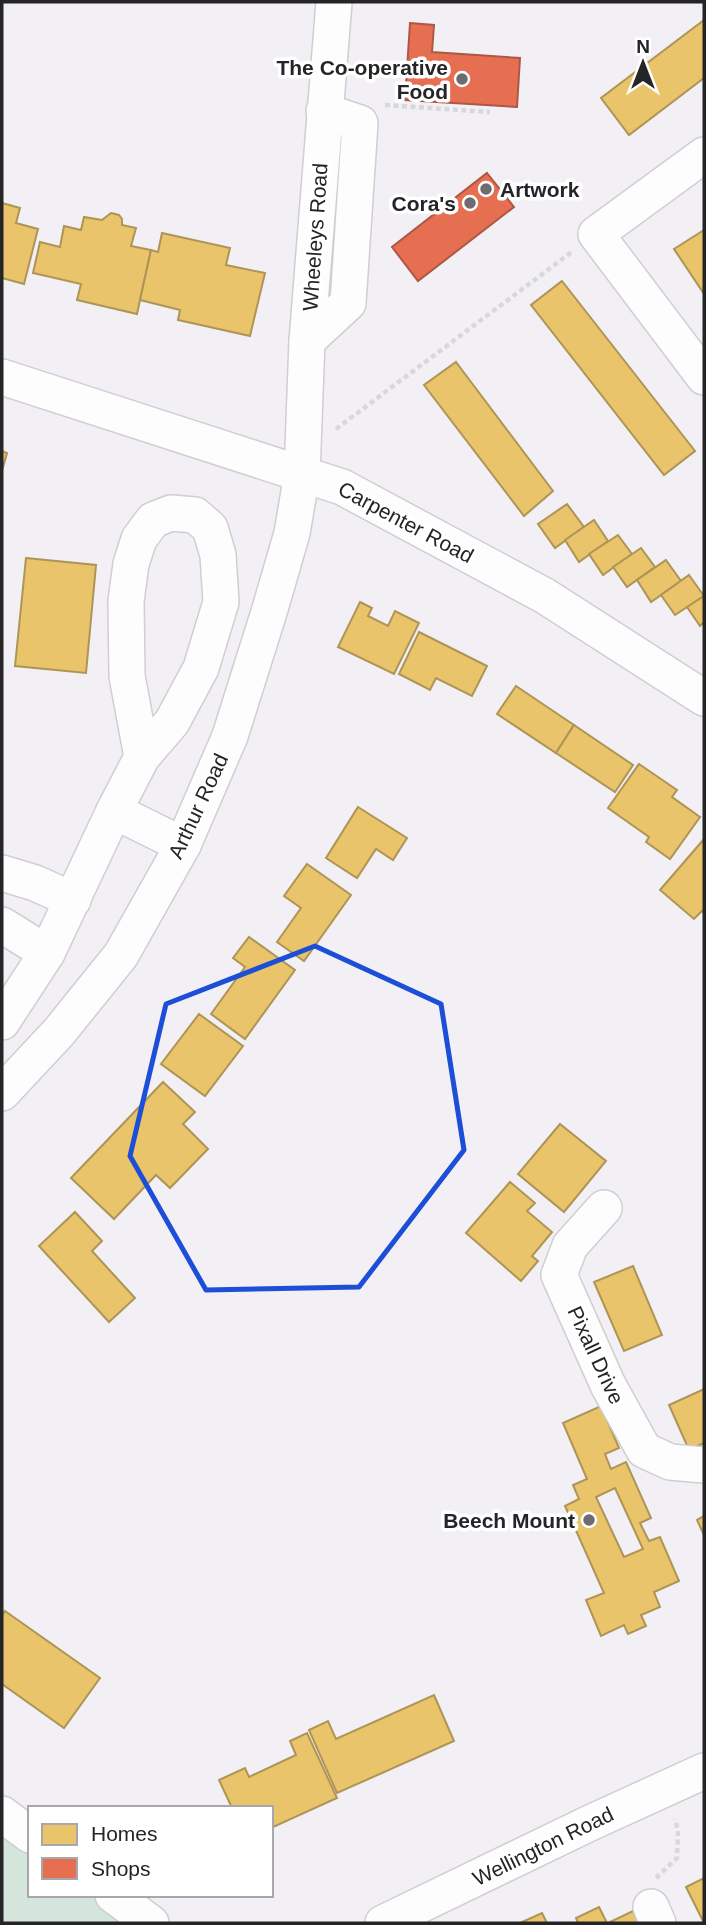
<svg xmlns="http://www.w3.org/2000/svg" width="706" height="1925" font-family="Helvetica,sans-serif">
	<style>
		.green { fill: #d4e6db }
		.homes { fill: #e9c46a; stroke: #ae9456; stroke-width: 2; fill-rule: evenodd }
		.shops { fill: #e76f51; stroke: #ad5844; stroke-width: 2 }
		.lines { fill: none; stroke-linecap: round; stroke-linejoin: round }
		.minor-casing { stroke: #d0ced1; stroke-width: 38 }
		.path { stroke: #d8d8da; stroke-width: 4.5; stroke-dasharray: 5 3.5; stroke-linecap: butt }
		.minor { stroke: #fdfdfd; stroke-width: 35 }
		.marked { fill: none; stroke: #1d4ed8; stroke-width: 5; stroke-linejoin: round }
		.poi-dot { fill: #6d6b6f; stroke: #fff; stroke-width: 2.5 }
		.labels { text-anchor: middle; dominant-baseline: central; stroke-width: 7; stroke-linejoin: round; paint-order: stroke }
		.poi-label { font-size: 21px; font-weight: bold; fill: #252427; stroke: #fff; text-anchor: end }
		.street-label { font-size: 21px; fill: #252427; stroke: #fff }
	</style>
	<rect width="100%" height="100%" fill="#f2f0f4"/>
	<!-- green -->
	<polygon class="green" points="2,1834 30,1854 30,1895 90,1895 130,1923 2,1923"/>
	<!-- homes -->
	<g class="homes">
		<polygon points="704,20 704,78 629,135 601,98"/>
		<polygon points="2,203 20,208 16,223 38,229 24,284 2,278"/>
		<polygon points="111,213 119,215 122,219 122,225 136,228 131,246 151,250 137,314 77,300 81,284 33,273 40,242 60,247 64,226 81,230 84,217 102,220"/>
		<polygon points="704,230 704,294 674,249"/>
		<polygon points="162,233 230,248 226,265 265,273 250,336 178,320 180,310 140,300 151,250 158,252"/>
		<polygon points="562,281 695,451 664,475 531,305"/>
		<polygon points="456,362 553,491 524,516 424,385"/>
		<polygon points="2,451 7,453 2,471"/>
		<polygon points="567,504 584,527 555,548 538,524"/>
		<polygon points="594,520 608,541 579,562 565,540"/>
		<polygon points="618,535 632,554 603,575 589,554"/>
		<polygon points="641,548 655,567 627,587 613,567"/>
		<polygon points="26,558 96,565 86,673 15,666"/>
		<polygon points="666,560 681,581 651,602 637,580"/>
		<polygon points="689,575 704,596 675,615 661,595"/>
		<polygon points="704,596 704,622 700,626 687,607"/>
		<polygon points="360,602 372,608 368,616 388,626 395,611 419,623 394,674 338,647"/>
		<polygon points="419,632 487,666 472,696 436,678 430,690 399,674"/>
		<polygon points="516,686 574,725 556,753 497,714"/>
		<polygon points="574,725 633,765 615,792 556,753"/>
		<polygon points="639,764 677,790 672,797 700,817 670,859 646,842 649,837 608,808"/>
		<polygon points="358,807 407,838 393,860 376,849 357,878 326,858"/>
		<polygon points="704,839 704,913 702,911 694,919 660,890"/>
		<polygon points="307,864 351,895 304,961 277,942 301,908 284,896"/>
		<polygon points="249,937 295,970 245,1039 211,1014 245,967 233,958"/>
		<polygon points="199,1014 243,1046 205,1096 161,1064"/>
		<polygon points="163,1082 195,1112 183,1124 208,1149 170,1188 156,1175 114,1219 71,1178"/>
		<polygon points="560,1124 606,1161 564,1212 518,1174"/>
		<polygon points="510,1182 535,1203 527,1211 552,1232 532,1256 538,1261 521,1281 466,1233"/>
		<polygon points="75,1212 102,1241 92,1251 135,1298 109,1322 39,1246"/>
		<polygon points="633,1266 662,1335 624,1351 594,1282"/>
		<polygon points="704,1389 704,1443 689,1450 669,1405"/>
		<path d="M601 1406 619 1448 605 1454 611 1469 626 1462 651 1518 640 1523 649 1541 660 1537 679 1581 654 1592 660 1607 641 1615 646 1626 628 1634 624 1625 601 1636 586 1600 604 1593 565 1506 579 1499 573 1485 587 1479 563 1423ZM615 1488 643 1549 624 1557 596 1497Z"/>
		<polygon points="704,1516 704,1535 697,1520"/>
		<polygon points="5,1611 100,1678 64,1728 2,1684 2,1615"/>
		<polygon points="434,1695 454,1741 337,1793 309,1730 328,1721 336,1739"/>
		<polygon points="307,1733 337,1798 271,1828 271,1808 232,1808 219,1780 245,1768 249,1777 296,1755 290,1741"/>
		<polygon points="704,1878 704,1923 686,1887"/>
		<polygon points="599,1907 607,1923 578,1923 576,1918"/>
		<polygon points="633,1911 639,1923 608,1923"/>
		<polygon points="542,1913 547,1923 520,1923"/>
	</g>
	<!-- shops -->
	<g class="shops">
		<polygon points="410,23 434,25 432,52 520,58 517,107 405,100"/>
		<polygon points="487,173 514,207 418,281 392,247"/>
	</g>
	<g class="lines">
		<defs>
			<g id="minor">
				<polyline points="704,155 596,234 704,377"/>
				<polyline points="307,341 348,303 360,123 324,111"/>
				<polyline points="2,377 342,487 545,596 704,698"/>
				<polyline points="114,811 183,845"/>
				<polyline points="2,873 35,883 73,900"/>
				<polyline points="2,925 47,953"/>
				<polyline points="2,1022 47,953 114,811 142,757 127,676 126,601 131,564 139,539 153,520 171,513 195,515 210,528 218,555 221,602 201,668 172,722 142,757"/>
				<polyline points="2,1093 59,1032 121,955 183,845 230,736 270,609 292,533 302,474 307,341 334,2"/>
				<polyline points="604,1208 570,1246 559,1275 608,1385 644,1450 670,1462 704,1465"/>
				<polyline points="2,1814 30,1835"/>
				<polyline points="113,1895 151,1923"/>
				<polyline points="651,1907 658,1923"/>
				<polyline points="383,1923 590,1823 704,1771"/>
			</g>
		</defs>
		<!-- minor casing -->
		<use href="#minor" class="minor-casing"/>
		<!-- path -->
		<g class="path">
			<polyline points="385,105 490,112"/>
			<polyline points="336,429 573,251"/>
			<polyline points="656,1878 677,1858 678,1831 675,1819"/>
		</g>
		<!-- minor -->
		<use href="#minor" class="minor"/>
	</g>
	<!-- marked area -->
	<path class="marked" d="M315 946 441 1004 464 1150 359 1287 206 1290 130 1156 166 1004Z"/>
	<!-- markers -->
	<g class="poi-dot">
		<circle cx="462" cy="79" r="7"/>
		<circle cx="486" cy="189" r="7"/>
		<circle cx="470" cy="203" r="7"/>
		<circle cx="589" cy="1520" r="7"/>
	</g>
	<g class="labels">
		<!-- poi labels -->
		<g class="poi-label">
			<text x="448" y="67">The Co-operative<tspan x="448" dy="24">Food</tspan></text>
			<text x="500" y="189" text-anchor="start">Artwork</text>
			<text x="456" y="203">Cora's</text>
			<text x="575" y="1520">Beech Mount</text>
		</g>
		<!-- street labels -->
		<g class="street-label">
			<text transform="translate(315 237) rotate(-86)">Wheeleys Road</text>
			<text transform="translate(406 522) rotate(28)">Carpenter Road</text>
			<text transform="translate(198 806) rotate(-65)">Arthur Road</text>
			<text transform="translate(596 1355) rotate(65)">Pixall Drive</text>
			<text transform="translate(543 1846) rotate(-26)">Wellington Road</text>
		</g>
	</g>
	<!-- border -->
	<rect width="706" height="1925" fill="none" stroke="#252427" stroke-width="7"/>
	<!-- legend -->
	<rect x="28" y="1806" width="245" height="91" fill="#ffffff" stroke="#a8a7a9" stroke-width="2"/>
	<rect x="42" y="1824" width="35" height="21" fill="#e9c46a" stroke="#a8a7a9" stroke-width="2"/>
	<text x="91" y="1841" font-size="21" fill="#252427">Homes</text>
	<rect x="42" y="1858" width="35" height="21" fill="#e76f51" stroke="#a8a7a9" stroke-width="2"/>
	<text x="91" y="1876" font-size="21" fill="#252427">Shops</text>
	<!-- north arrow -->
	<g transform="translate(643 63)" stroke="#ffffff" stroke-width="5" paint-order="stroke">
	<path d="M0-5L12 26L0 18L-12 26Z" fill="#252427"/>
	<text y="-10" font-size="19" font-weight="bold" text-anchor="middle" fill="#252427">N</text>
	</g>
</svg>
